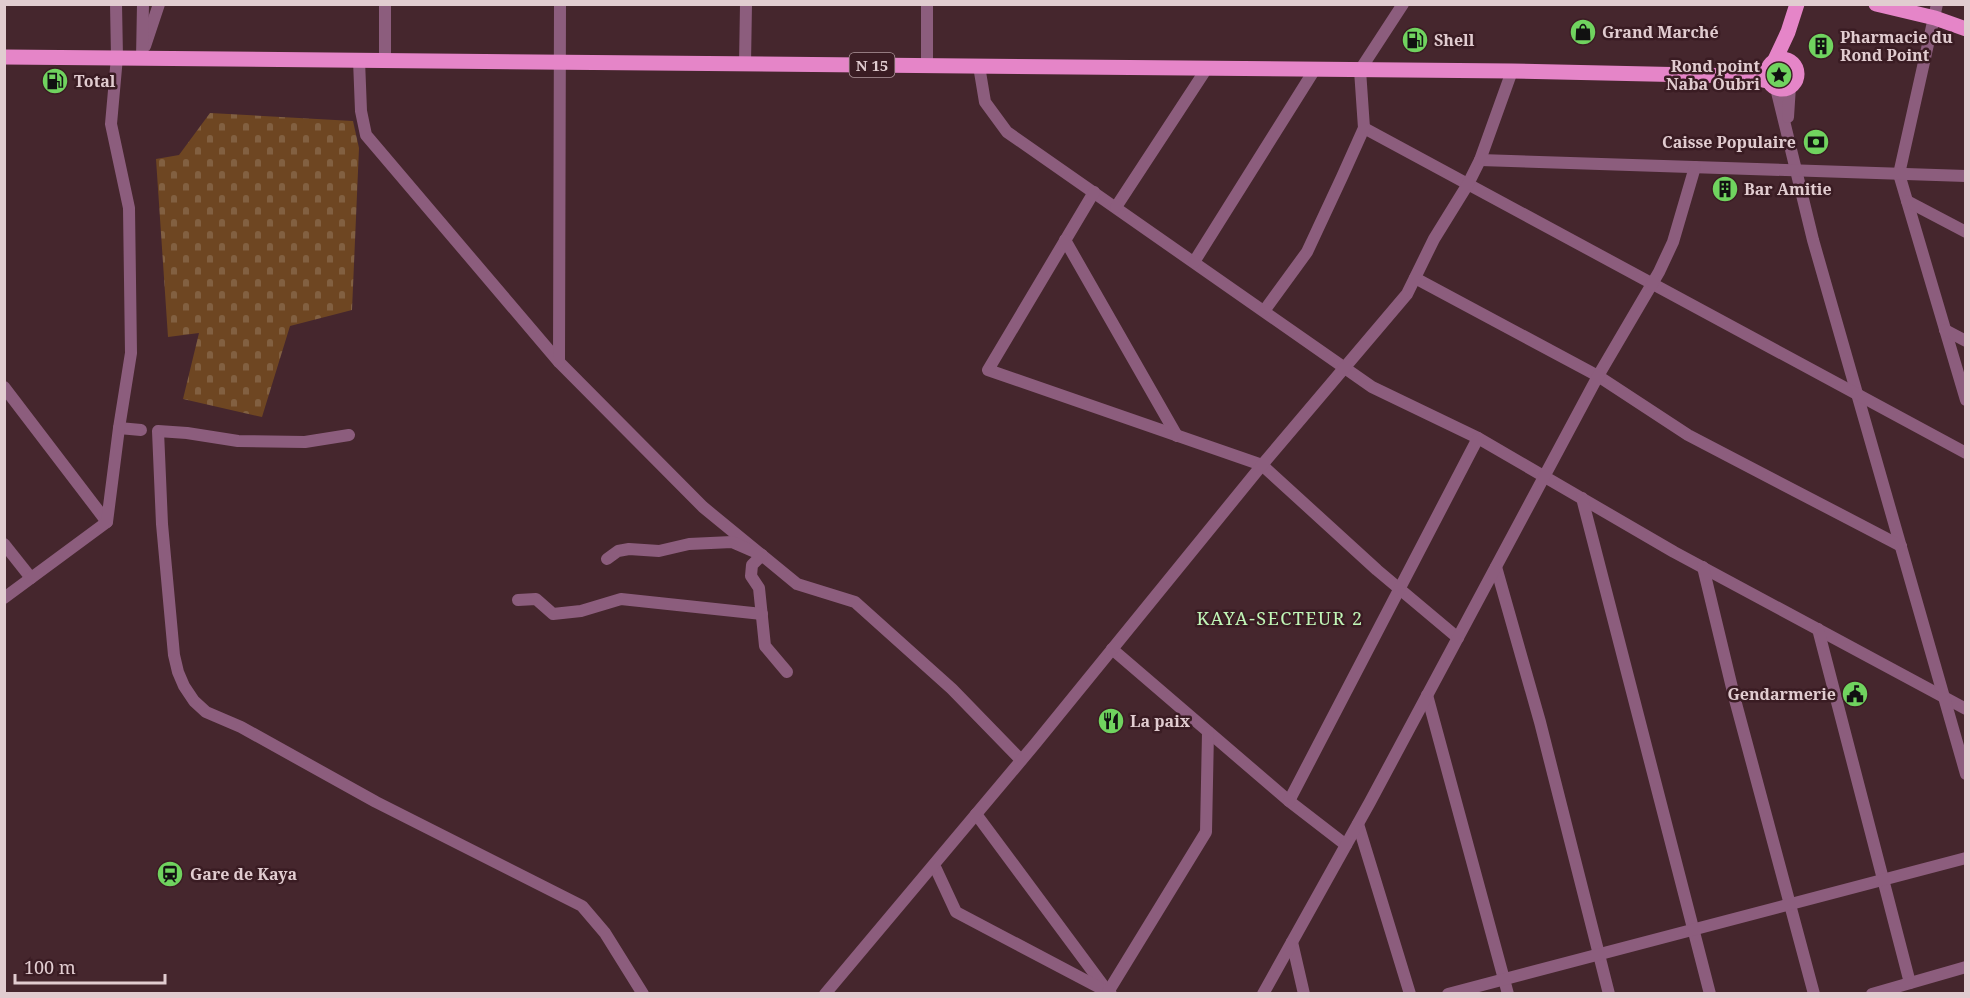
<svg xmlns="http://www.w3.org/2000/svg" width="1970" height="998" font-family="'Noto Serif',serif">
	<style>
		.cemetery { fill: url(#cemetery-stones) }
		.lines { fill: none; stroke-linecap: round; stroke-linejoin: round }
		.minor { stroke: #8c5d7d; stroke-width: 12 }
		.primary { stroke: #e585c8; stroke-width: 15 }
		.labels { text-anchor: middle; dominant-baseline: central; stroke-width: 5; stroke-linejoin: round; paint-order: stroke }
		.shield { fill: #3a1c23; stroke: #af979c; stroke-width: 1.5 }
		.shield-label { font-size: 15px; font-weight: bold; fill: #e1ccd0 }
		.poi-label { font-size: 16px; font-weight: bold; fill: #e1ccd0; stroke: #3a1c23; text-anchor: start }
		.neighbourhood-label { font-size: 18px; letter-spacing: 1.5px; fill: #c0f6b7; stroke: #3a1c23 }
	</style>
	<defs>
		<pattern id="cemetery-stones" width="16" height="16" patternUnits="userSpaceOnUse" patternTransform="scale(1.5)"><rect width="16" height="16" fill="#6e4622"/><path d="M2 7V4a2 2 0 0 1 4 0v3zM10 15v-3a2 2 0 0 1 4 0v3z" fill="#826041"/></pattern>
	</defs>
	<rect width="100%" height="100%" fill="#45262d"/>
	<!-- cemetery -->
	<polygon class="cemetery" points="210,113 353,121 359,148 352,310 290,326 262,417 183,399 199,333 168,337 156,159 179,155"/>
	<g class="lines">
		<!-- minor -->
		<g class="minor">
			<polyline points="1937,4 1899,174 1966,400"/>
			<polyline points="145,46 159,4"/>
			<polyline points="142,58 143,4"/>
			<polyline points="359,60 361,111 366,135 559,362 703,507 797,584 855,602 952,689 1021,760"/>
			<polyline points="385,60 385,4"/>
			<polyline points="745,64 746,4"/>
			<polyline points="927,65 927,4"/>
			<polyline points="979,66 985,102 1007,132 1372,387 1478,438 1674,552 1966,709"/>
			<polyline points="1776,88 1813,240 1966,774"/>
			<polyline points="1788,117 1790,86"/>
			<polyline points="1364,128 1966,453"/>
			<polyline points="1480,160 1966,176"/>
			<polyline points="1094,192 988,370 1262,465 1377,570 1458,638"/>
			<polyline points="1907,201 1966,232"/>
			<polyline points="1116,207 1207,68"/>
			<polyline points="1065,240 1177,436"/>
			<polyline points="1194,262 1315,69"/>
			<polyline points="1415,278 1598,376 1688,435 1901,546"/>
			<polyline points="1264,311 1307,252 1342,177 1364,128 1360,70 1403,4"/>
			<polyline points="1945,330 1966,341"/>
			<polyline points="559,362 560,4"/>
			<polyline points="4,387 107,522"/>
			<polyline points="119,428 141,430"/>
			<polyline points="349,435 305,442 238,441 187,433 158,431 162,524 174,655 178,672 184,686 194,701 206,712 241,727 376,802 582,906 605,933 643,994"/>
			<polyline points="1582,498 1710,994"/>
			<polyline points="4,544 31,578"/>
			<polyline points="607,559 618,551 629,549 659,551 689,544 732,542 762,555 752,565 751,576 759,588 765,646 787,672"/>
			<polyline points="1496,567 1540,722 1609,994"/>
			<polyline points="1703,567 1734,696 1814,994"/>
			<polyline points="4,598 107,522 119,428 131,353 129,208 111,124 117,57 116,4"/>
			<polyline points="518,600 536,599 553,614 581,611 621,599 762,614"/>
			<polyline points="1818,629 1910,983"/>
			<polyline points="1112,649 1289,801 1346,845"/>
			<polyline points="1427,695 1508,994"/>
			<polyline points="1289,801 1478,438"/>
			<polyline points="976,814 1108,992"/>
			<polyline points="1358,824 1410,994"/>
			<polyline points="936,869 956,912 1104,990"/>
			<polyline points="1292,942 1304,994"/>
			<polyline points="825,994 1035,744 1262,465 1407,294 1434,239 1468,184 1480,160 1512,71"/>
			<polyline points="1111,994 1108,992 1206,832 1208,732"/>
			<polyline points="1263,994 1370,802 1598,376 1659,272 1673,242 1695,167"/>
			<polyline points="1448,994 1966,858"/>
			<polyline points="1872,994 1966,967"/>
		</g>
		<!-- primary -->
		<g class="primary">
			<polyline points="1876,4 1935,18 1966,29"/>
			<polyline points="4,57 1512,71 1740,76 1769,81"/>
			<circle cx="1782" cy="74" r="15"/>
			<polyline points="1774,62 1788,32 1797,4"/>
		</g>
	</g>
	<!-- icons -->
	<defs>
		<symbol id="shop-disc" viewBox="-11 -11 22 22"><circle r="9.5" fill="#70d35f" stroke="#3a1c23"/><path d="M-5-2.5h2.3a2.7 3.5 0 0 1 5.4 0H5L5.5 6h-11ZM-1.5-2.5h3a1.5 2.3 0 0 0-3 0Z" fill="#111"/></symbol>
		<symbol id="fuel-disc" viewBox="-11 -11 22 22"><circle r="9.5" fill="#70d35f" stroke="#3a1c23"/><path d="M-5.5-6h7V0h2V4h1.3V-2.5L3-4.5l.8-.8L6-3V5H2.5V1h-1V6h-7ZM-4.2-4.7v3.2H.2V-4.7Z" fill="#111"/></symbol>
		<symbol id="building-disc" viewBox="-11 -11 22 22"><circle r="9.5" fill="#70d35f" stroke="#3a1c23"/><path d="M-4-6H4V6H1V3H-1V6H-4ZM-2.5-4.3h1.7v1.8h-1.7ZM.8-4.3h1.7v1.8H.8ZM-2.5-1h1.7V.8h-1.7ZM.8-1h1.7V.8H.8Z" fill="#111"/></symbol>
		<symbol id="sight-disc" viewBox="-11 -11 22 22"><circle r="9.5" fill="#70d35f" stroke="#3a1c23"/><path d="M0-6L1.8-2.2L6-1.7L2.9 1.2L3.7 5.4L0 3.3L-3.7 5.4L-2.9 1.2L-6-1.7L-1.8-2.2Z" fill="#111"/></symbol>
		<symbol id="bank-disc" viewBox="-11 -11 22 22"><circle r="9.5" fill="#70d35f" stroke="#3a1c23"/><path d="M-6-4H6V4H-6ZM0-2.3a2.3 2.3 0 1 0 0 4.6a2.3 2.3 0 1 0 0-4.6Z" fill="#111"/></symbol>
		<symbol id="civic-disc" viewBox="-11 -11 22 22"><circle r="9.5" fill="#70d35f" stroke="#3a1c23"/><path d="M-.6-6.5H3V-4.5H.6V-3L4-1V1h2V6H-6V1h2V-1L-.6-3ZM-1.2 2.5V6h2.4V2.5Z" fill="#111"/></symbol>
		<symbol id="restaurant-disc" viewBox="-11 -11 22 22"><circle r="9.5" fill="#70d35f" stroke="#3a1c23"/><path d="M-5-6h1v4h1v-4h1v4h1v-4h1v5L-1.5 .5V6h-2V.5L-5-1ZM5-6V6H3V1.5H1.5Q1.5-4 5-6Z" fill="#111"/></symbol>
		<symbol id="station-disc" viewBox="-11 -11 22 22"><circle r="9.5" fill="#70d35f" stroke="#3a1c23"/><path d="M-3-6H3Q5-6 5-4V2Q5 4 3 4L4.5 6H3L1.5 4h-3L-3 6H-4.5L-3 4Q-5 4-5 2V-4Q-5-6-3-6ZM-3.5-4v3h7v-3ZM-3.5 1v1.5H-2V1ZM2 1v1.5H3.5V1Z" fill="#111"/></symbol>
	</defs>
	<g fill-rule="evenodd">
		<use href="#shop-disc" x="1568" y="17" width="30" height="30"/>
		<use href="#fuel-disc" x="1400" y="25" width="30" height="30"/>
		<use href="#building-disc" x="1806" y="31" width="30" height="30"/>
		<use href="#sight-disc" x="1764" y="60" width="30" height="30"/>
		<use href="#fuel-disc" x="40" y="66" width="30" height="30"/>
		<use href="#bank-disc" x="1801" y="127" width="30" height="30"/>
		<use href="#building-disc" x="1710" y="174" width="30" height="30"/>
		<use href="#civic-disc" x="1840" y="679" width="30" height="30"/>
		<use href="#restaurant-disc" x="1096" y="706" width="30" height="30"/>
		<use href="#station-disc" x="155" y="859" width="30" height="30"/>
	</g>
	<g class="labels">
		<!-- shield labels -->
		<rect class="shield" x="849.5" y="53" width="45" height="24" rx="4.5"/>
		<g class="shield-label">
			<text x="872" y="65">N 15</text>
		</g>
		<!-- poi labels -->
		<g class="poi-label">
			<text x="1602" y="32">Grand Marché</text>
			<text x="1840" y="37">Pharmacie du<tspan x="1840" dy="18">Rond Point</tspan></text>
			<text x="1434" y="40">Shell</text>
			<text x="1760" y="66" text-anchor="end">Rond point<tspan x="1760" dy="18">Naba Oubri</tspan></text>
			<text x="74" y="81">Total</text>
			<text x="1796" y="142" text-anchor="end">Caisse Populaire</text>
			<text x="1744" y="189">Bar Amitie</text>
			<text x="1836" y="694" text-anchor="end">Gendarmerie</text>
			<text x="1130" y="721">La paix</text>
			<text x="190" y="874">Gare de Kaya</text>
		</g>
		<!-- neighbourhood labels -->
		<g class="neighbourhood-label">
			<text x="1280" y="618">KAYA-SECTEUR 2</text>
		</g>
	</g>
	<!-- border -->
	<rect width="1970" height="998" fill="none" stroke="#e1ccd0" stroke-width="12"/>
	<!-- scale -->
	<path d="M15 974v9h150v-9" fill="none" stroke="#e1ccd0" stroke-width="3"/>
	<text x="24" y="974" font-size="18" fill="#e1ccd0" stroke="#3a1c23" stroke-width="4.5" paint-order="stroke">100 m</text>
</svg>
